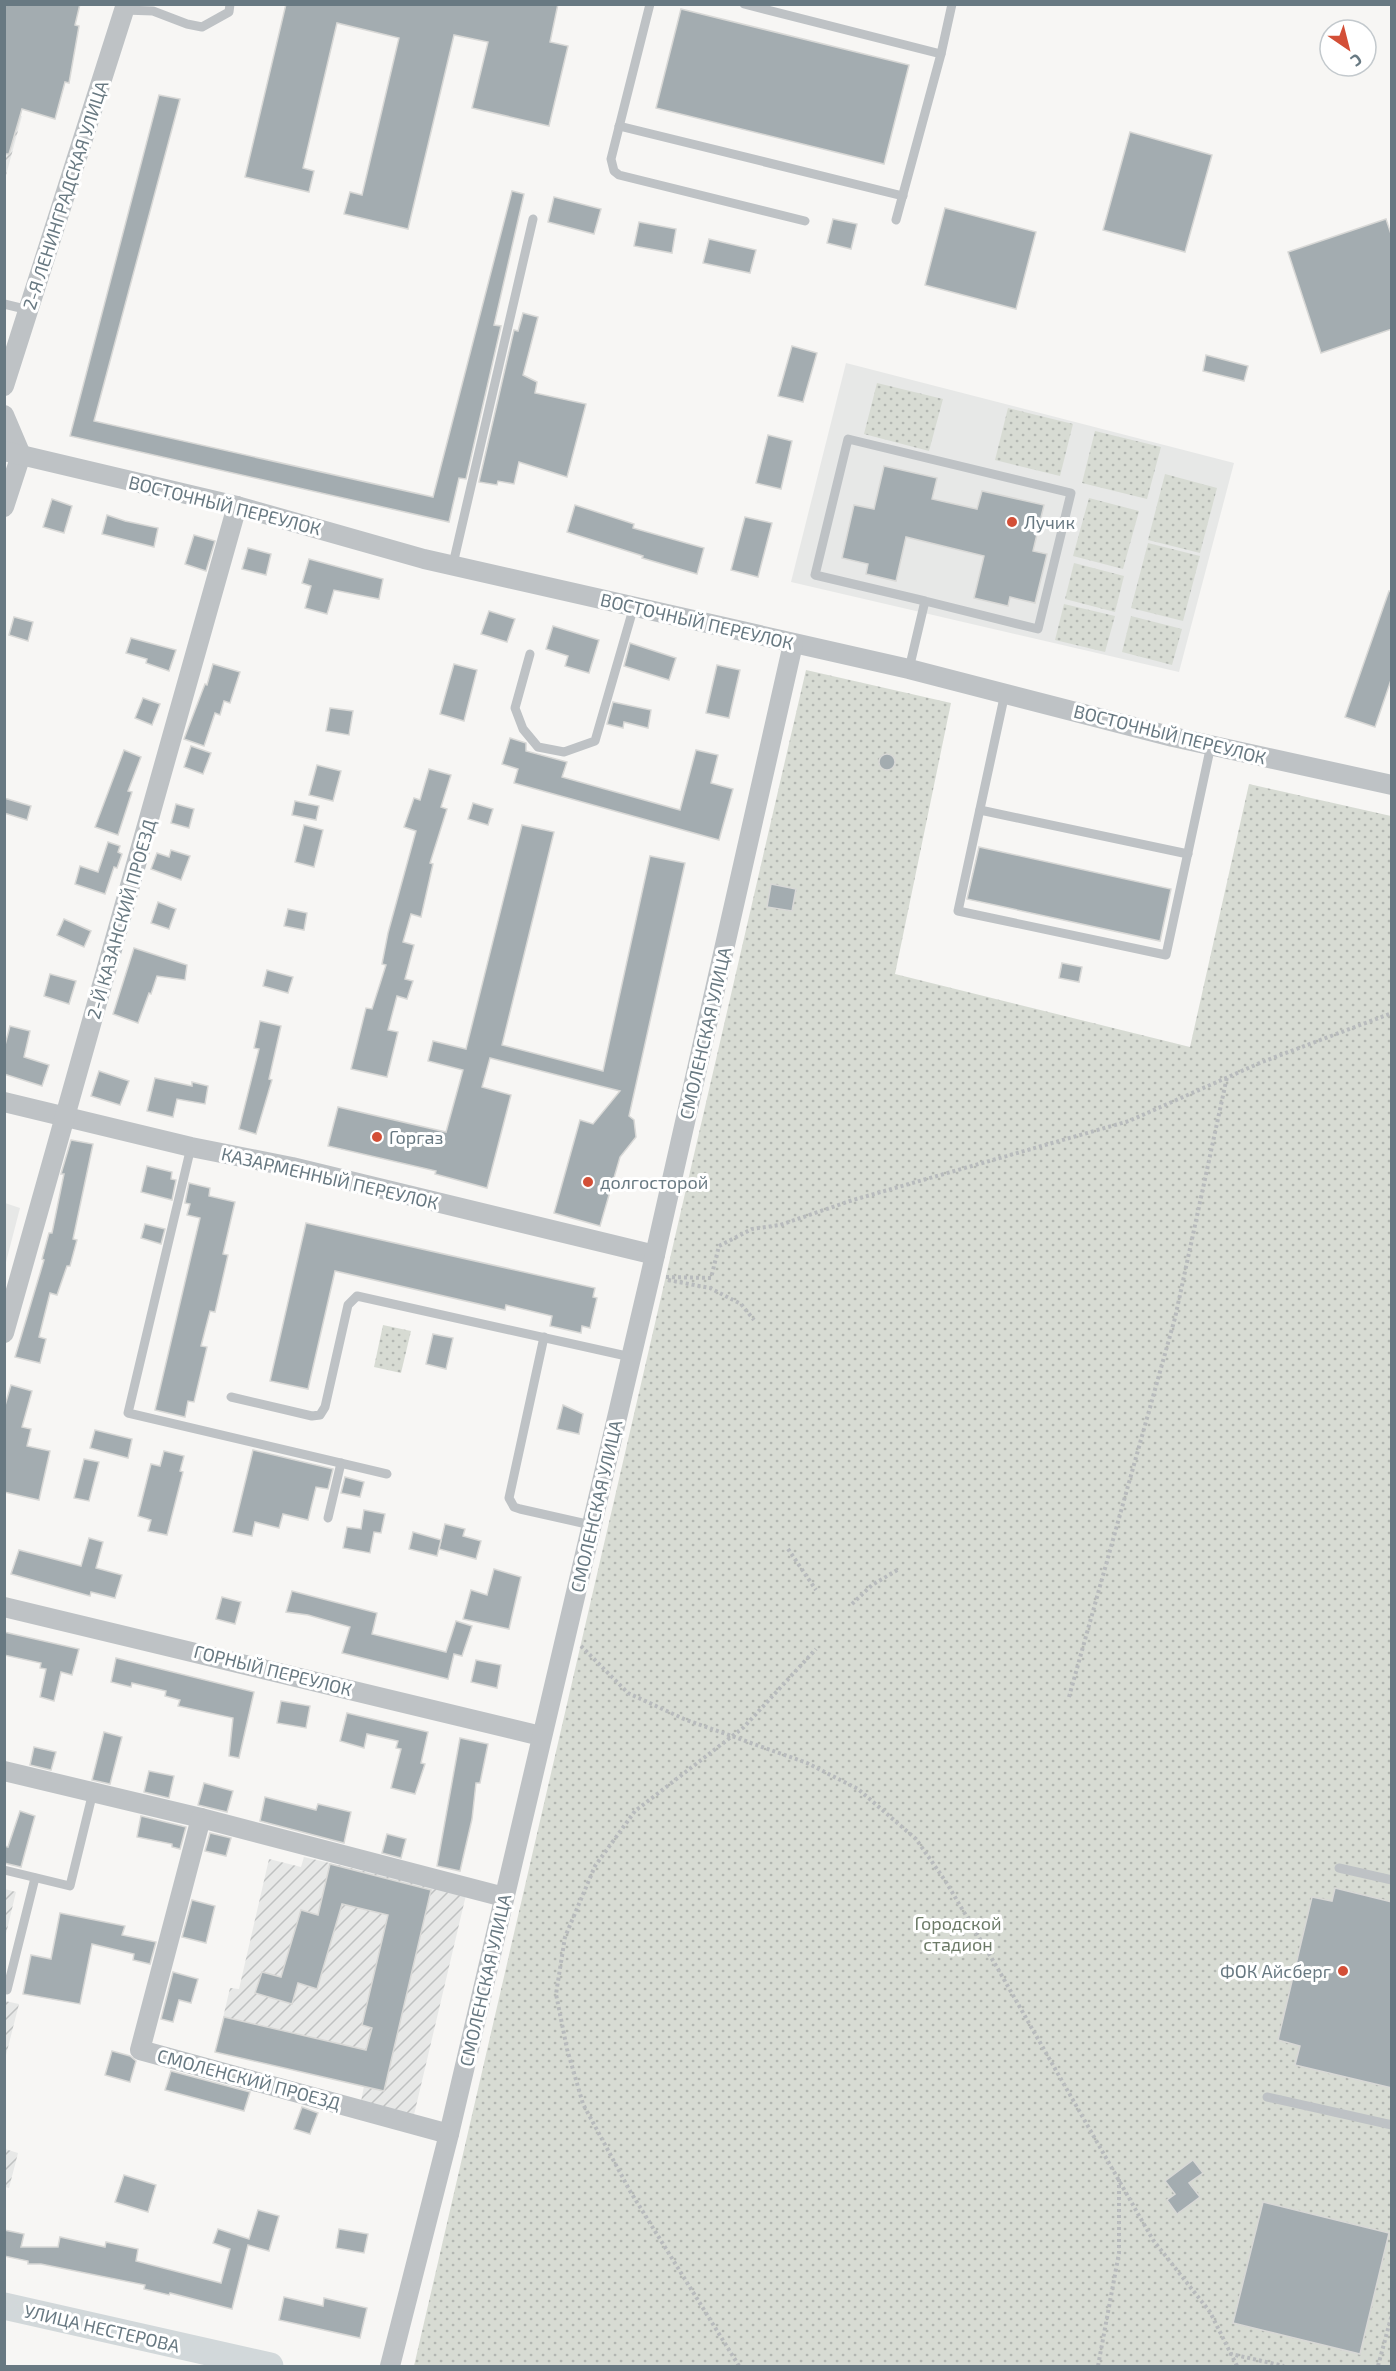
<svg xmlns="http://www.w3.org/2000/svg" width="1396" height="2371" font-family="'Exo 2',sans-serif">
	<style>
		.built { fill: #e7e8e7 }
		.industrial { fill: url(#industrial-furrows) }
		.park { fill: url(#park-dots) }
		.building { fill: #a3acb0; stroke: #d8d8d6; stroke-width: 1.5 }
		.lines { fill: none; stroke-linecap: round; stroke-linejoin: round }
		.path { stroke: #b8bbbd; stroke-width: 4; stroke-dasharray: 3 3; stroke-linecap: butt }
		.lane { stroke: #bec2c5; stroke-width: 9 }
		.street { stroke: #bec2c5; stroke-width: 20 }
		.secondary { stroke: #d2d8da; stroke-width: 27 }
		.poi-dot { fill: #d34f37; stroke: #fff; stroke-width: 2 }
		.labels { text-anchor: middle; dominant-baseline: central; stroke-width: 6; stroke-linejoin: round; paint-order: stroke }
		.street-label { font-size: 18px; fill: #687982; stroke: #fff }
		.poi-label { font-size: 18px; fill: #687982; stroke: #fff; text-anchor: start }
		.park-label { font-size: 18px; fill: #6c7a67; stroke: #fff }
	</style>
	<defs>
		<pattern id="industrial-furrows" width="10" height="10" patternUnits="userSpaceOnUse" patternTransform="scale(1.5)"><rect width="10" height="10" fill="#e7e8e7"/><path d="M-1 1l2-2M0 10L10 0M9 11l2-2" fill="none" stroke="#bfc1c1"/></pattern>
		<pattern id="park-dots" width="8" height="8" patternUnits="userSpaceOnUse" patternTransform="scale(1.5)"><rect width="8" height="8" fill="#d7dbd3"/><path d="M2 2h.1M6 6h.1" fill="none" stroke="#b2b6b1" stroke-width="1.8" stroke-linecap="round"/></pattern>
	</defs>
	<rect width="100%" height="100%" fill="#f7f6f4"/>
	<!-- built -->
	<g class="built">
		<polygon points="846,363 1234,463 1179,672 791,582"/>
		<polygon points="5,1203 20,1208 5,1266 4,1203"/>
	</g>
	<!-- industrial -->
	<g class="industrial">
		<polygon points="5,111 22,116 5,179"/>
		<polygon points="304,1857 466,1895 413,2119 360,2107 364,2086 215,2052 230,1988 239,1989 269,1859 301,1867"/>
		<polygon points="5,1889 16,1892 5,1938 4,1889"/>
		<polygon points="5,2001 19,2004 5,2059 4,2001"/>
		<polygon points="5,2149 18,2153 9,2188 5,2187"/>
	</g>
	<!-- park -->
	<g class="park">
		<polygon points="877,383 943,399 929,451 864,434"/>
		<polygon points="1008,408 1073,424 1060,476 995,460"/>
		<polygon points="1095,431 1161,447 1147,499 1082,483"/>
		<polygon points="1165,474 1217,488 1200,553 1148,540"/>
		<polygon points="1089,498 1139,511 1123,569 1073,556"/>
		<polygon points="1148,543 1200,556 1183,621 1131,608"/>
		<polygon points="1074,563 1124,576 1115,612 1065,599"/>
		<polygon points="1064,604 1115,616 1105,652 1055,640"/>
		<polygon points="1131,616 1182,629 1172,665 1122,652"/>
		<polygon points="806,670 951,703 895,974 1190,1047 1249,784 1391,816 1391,2366 414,2366"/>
		<polygon points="383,1325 411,1331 401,1373 374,1367"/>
	</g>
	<!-- building -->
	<g class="building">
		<polygon points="4,4 80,4 75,25 79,26 69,83 65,82 55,119 22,109 9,154 4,154"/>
		<polygon points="286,4 558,4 550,42 568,46 549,126 472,108 488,42 454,35 408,229 344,214 350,192 362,195 399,38 337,23 303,168 314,171 309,192 245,177"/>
		<polygon points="681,9 909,65 884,164 656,108"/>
		<polygon points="159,95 180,99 94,421 433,497 512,191 524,194 494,325 501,326 466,479 459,478 449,522 70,436"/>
		<polygon points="1130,132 1212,155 1185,252 1103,230"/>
		<polygon points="554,197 601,209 594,234 548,222"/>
		<polygon points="945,208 1036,232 1016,309 925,285"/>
		<polygon points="833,219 857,224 851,249 827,243"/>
		<polygon points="1386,219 1392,237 1392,329 1321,353 1288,252"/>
		<polygon points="639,222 676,229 672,253 634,246"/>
		<polygon points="709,239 756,250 750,273 703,263"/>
		<polygon points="523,313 538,317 523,375 537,382 535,393 586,404 567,477 519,462 514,484 498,481 497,485 479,482 514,330 518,331"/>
		<polygon points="792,346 817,353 803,402 778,396"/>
		<polygon points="1206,355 1248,366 1244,381 1203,371"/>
		<polygon points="768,435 792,441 781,489 756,483"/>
		<polygon points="884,466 937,478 932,499 977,509 982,491 1044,505 1033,551 1047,554 1035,603 1010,597 1008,606 974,598 984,556 906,537 896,581 866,574 868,564 842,558 854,505 874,509"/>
		<polygon points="52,499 72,506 64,533 43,527"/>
		<polygon points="575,505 634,524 633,528 704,548 697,574 642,558 643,556 567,532"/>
		<polygon points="107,515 125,521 158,528 154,547 102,534"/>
		<polygon points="745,517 772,523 758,577 731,570"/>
		<polygon points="194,535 215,541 206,571 185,564"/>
		<polygon points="248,548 271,554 266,575 242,569"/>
		<polygon points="309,559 383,579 379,599 334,590 327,614 305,608 311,586 302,583"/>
		<polygon points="1389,591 1392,592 1392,677 1375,727 1345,717"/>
		<polygon points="489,611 515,619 507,642 481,634"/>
		<polygon points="14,617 33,622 28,641 9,635"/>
		<polygon points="553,626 599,640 589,673 565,666 568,656 546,649"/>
		<polygon points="131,638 176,650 169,671 146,663 147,659 126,653"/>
		<polygon points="630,643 676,658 669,680 624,666"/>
		<polygon points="213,664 240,672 230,703 224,701 220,715 215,713 204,746 184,739 205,684 207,685"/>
		<polygon points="454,664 477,670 464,721 440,714"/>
		<polygon points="717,665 740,670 729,718 706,713"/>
		<polygon points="143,698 160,704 152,725 135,718"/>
		<polygon points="613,702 651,710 648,728 624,722 623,728 607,724"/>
		<polygon points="330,708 353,711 349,735 326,731"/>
		<polygon points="510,738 526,743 526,751 567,762 562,777 680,810 696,750 718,755 711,783 733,789 719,840 514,783 518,769 502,764"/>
		<polygon points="191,746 211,753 203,774 184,767"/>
		<polygon points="124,750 141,757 128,791 132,792 118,835 95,827"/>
		<circle cx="887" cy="762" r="8"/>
		<polygon points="317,765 341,771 333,801 309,795"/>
		<polygon points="429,769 451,775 441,807 447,809 430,863 433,864 421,917 411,914 403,942 414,945 405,979 413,981 407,999 397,996 388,1030 398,1032 387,1077 351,1069 366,1008 372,1009 386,965 382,964 388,933 416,831 404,827 414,798 420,800"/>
		<polygon points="4,798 31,806 27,820 4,813"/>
		<polygon points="295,801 319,806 316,820 292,815"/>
		<polygon points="473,803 493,809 488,825 468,819"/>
		<polygon points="176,804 194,809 189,828 171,823"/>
		<polygon points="304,825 323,830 314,867 295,862"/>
		<polygon points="522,825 554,832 502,1045 603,1071 650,856 685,863 629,1116 634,1120 636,1137 620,1157 600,1226 554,1213 580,1120 593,1124 620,1091 490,1058 482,1087 511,1095 487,1188 435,1174 436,1171 328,1146 338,1107 446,1132 463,1070 428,1061 433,1041 466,1049"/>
		<polygon points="108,842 120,846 118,852 122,854 117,868 114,867 105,894 75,884 80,866 98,872"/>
		<polygon points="979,847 1171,889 1160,941 967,899"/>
		<polygon points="171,850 190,856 181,880 151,869 157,853 169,857"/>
		<polygon points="771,884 796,889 792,911 767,907"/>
		<polygon points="158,902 176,909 169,929 151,923"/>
		<polygon points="288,909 307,913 304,930 284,926"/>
		<polygon points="64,919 91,931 84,947 57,935"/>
		<polygon points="134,948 187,965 185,980 157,976 151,994 149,993 138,1023 113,1014"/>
		<polygon points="1062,963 1082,967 1079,982 1059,978"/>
		<polygon points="267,970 293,977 288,993 263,986"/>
		<polygon points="50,974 76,981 69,1004 44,996"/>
		<polygon points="260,1021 281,1026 269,1079 272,1080 256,1134 239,1129 259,1049 254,1048"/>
		<polygon points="10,1026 30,1031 24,1057 49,1065 42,1086 4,1074 4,1049"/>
		<polygon points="99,1071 129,1081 120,1105 91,1096"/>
		<polygon points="155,1078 192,1086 192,1082 208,1086 205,1104 177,1099 173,1117 147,1111"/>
		<polygon points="71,1140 93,1144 73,1239 77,1240 70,1266 67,1266 57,1295 50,1293 39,1337 46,1339 40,1363 15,1357 44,1260 42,1259 49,1233 52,1233 64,1174 61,1174"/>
		<polygon points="147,1166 172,1172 171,1179 176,1180 172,1200 141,1192"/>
		<polygon points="189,1183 210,1188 209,1196 235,1202 223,1254 228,1255 215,1312 210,1311 201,1346 207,1347 194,1402 188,1401 185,1417 155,1410 200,1218 187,1215 190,1204 185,1203"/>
		<polygon points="306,1223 595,1288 593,1297 597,1298 590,1328 582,1326 581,1333 550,1326 552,1316 506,1305 505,1310 335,1271 308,1389 270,1381"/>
		<polygon points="145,1224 165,1229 161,1244 141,1238"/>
		<polygon points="433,1334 453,1338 446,1369 426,1364"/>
		<polygon points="11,1385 32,1391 22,1427 31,1429 27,1446 50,1451 39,1500 4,1492 4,1409"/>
		<polygon points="563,1405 583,1414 579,1434 557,1429"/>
		<polygon points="95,1430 132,1439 128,1458 90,1448"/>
		<polygon points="253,1450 333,1469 328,1489 316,1487 308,1520 283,1514 279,1528 255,1522 252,1536 233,1532"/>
		<polygon points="164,1451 184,1456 180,1471 183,1472 167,1535 148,1531 151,1520 138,1516 151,1464 160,1466"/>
		<polygon points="84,1459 99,1462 89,1501 74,1498"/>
		<polygon points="345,1477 364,1482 360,1497 341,1493"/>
		<polygon points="364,1510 385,1514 381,1533 374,1532 370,1553 343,1548 347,1527 361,1529"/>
		<polygon points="445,1524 465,1529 463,1536 481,1541 476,1559 439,1549"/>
		<polygon points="413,1532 441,1540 437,1556 409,1549"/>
		<polygon points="89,1538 103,1542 96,1568 122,1575 115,1598 91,1592 90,1596 11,1574 19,1550 81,1566"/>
		<polygon points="494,1569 521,1577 509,1629 463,1619 471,1590 487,1595"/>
		<polygon points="292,1591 377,1613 372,1634 446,1652 456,1621 472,1626 462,1656 454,1654 448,1679 342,1653 350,1627 308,1615 286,1612"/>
		<polygon points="222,1597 241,1602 235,1624 216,1619"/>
		<polygon points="4,1632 79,1649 72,1675 61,1672 54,1701 40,1697 46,1669 40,1668 41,1663 4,1655"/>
		<polygon points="116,1658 254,1692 239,1758 229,1756 233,1718 178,1706 180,1700 165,1696 166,1691 132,1683 131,1687 111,1682"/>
		<polygon points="476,1660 501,1665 497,1688 471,1682"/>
		<polygon points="281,1701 310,1706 306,1728 277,1723"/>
		<polygon points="347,1713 428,1732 421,1763 425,1764 415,1794 391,1788 401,1749 396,1748 398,1741 367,1734 364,1748 340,1741"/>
		<polygon points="104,1732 122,1737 110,1784 92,1780"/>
		<polygon points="460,1738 488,1744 480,1783 476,1783 472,1819 460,1871 437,1866"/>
		<polygon points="34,1747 56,1752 51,1770 30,1765"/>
		<polygon points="149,1771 174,1776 169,1798 144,1792"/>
		<polygon points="204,1783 233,1791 227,1812 198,1805"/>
		<polygon points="265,1797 316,1810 318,1804 351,1812 344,1843 260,1821"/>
		<polygon points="20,1811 35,1816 21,1867 4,1863 4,1846 8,1847"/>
		<polygon points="141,1816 186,1827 180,1849 172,1847 172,1844 137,1837"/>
		<polygon points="210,1833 231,1838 226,1856 205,1851"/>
		<polygon points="387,1834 406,1839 401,1858 382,1853"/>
		<polygon points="330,1864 431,1890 384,2091 215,2052 224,2017 366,2050 372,2028 362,2025 388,1915 342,1904 317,1989 298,1983 292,2004 255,1993 262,1972 281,1977 301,1910 318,1915"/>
		<polygon points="1335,1888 1392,1902 1392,2088 1295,2065 1300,2046 1278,2040 1312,1897 1332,1901"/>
		<polygon points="192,1900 215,1906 206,1943 182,1937"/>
		<polygon points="60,1913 125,1926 122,1935 156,1942 150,1964 133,1960 134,1954 92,1944 80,2004 23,1994 31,1955 51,1959"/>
		<polygon points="173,1972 198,1979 191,2003 179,2000 173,2022 161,2019"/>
		<polygon points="112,2051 130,2056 136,2061 130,2082 105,2075"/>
		<polygon points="171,2071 250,2092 244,2111 165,2090"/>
		<polygon points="302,2107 318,2113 310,2134 294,2129"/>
		<polygon points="1193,2160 1203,2173 1189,2183 1200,2197 1177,2214 1167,2200 1175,2194 1165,2181"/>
		<polygon points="124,2175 156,2185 148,2212 115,2202"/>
		<polygon points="1263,2202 1389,2233 1360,2354 1233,2323"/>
		<polygon points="258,2210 279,2216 269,2251 248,2245 232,2309 170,2293 169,2295 144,2289 145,2285 41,2264 28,2264 28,2261 4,2256 4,2230 24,2234 21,2247 58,2247 60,2237 105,2247 106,2242 138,2249 136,2261 221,2283 230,2249 213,2243 218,2229 249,2239"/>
		<polygon points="339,2229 368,2234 364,2253 336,2248"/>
		<polygon points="284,2297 323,2306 324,2298 367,2308 360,2338 279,2320"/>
	</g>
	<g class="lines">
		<!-- path -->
		<g class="path">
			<polyline points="666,1277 711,1278 719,1246 752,1229 780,1225 853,1200 1129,1121 1262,1062 1392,1013"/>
			<polyline points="668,1280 710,1288 741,1304 754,1320"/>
			<polyline points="788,1549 816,1590"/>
			<polyline points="852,1604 872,1585 899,1569"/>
			<polyline points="581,1646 628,1693 684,1719 807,1763 858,1789 916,1839 946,1882 998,1969 1153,2240 1210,2312 1231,2354"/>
			<polyline points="1069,1697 1175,1318 1227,1077"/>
			<polyline points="739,2366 630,2191 583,2104 567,2049 556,1994 565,1937 595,1866 635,1811 744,1727 816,1649"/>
			<polyline points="1098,2366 1119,2253 1119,2179"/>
			<polyline points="1237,2366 1231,2354 1284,2366"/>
			<polyline points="1378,2366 1392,2314"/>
		</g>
		<!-- lane -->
		<g class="lane">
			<polyline points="650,4 611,159 614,171 619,175 805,221"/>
			<polyline points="744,4 941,54"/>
			<polyline points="124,10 153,11 187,24 202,27 229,12 230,4"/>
			<polyline points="619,126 903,196"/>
			<polyline points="896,220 941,54 952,4"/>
			<polyline points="4,304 29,310"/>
			<polyline points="453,564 533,219"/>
			<polyline points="530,654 515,708 523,729 538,747 564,752 595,741 634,606"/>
			<polyline points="909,669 925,601 815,575 848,439 1071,493 1038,629 925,601"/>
			<polyline points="1005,693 958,911 1166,955 1211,745"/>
			<polyline points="980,810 1188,854"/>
			<polyline points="191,1147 128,1413 387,1474"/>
			<polyline points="544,1337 509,1498 514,1507 520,1509 591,1525"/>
			<polyline points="231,1397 312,1416 320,1415 325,1407 348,1305 357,1296 631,1357"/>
			<polyline points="328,1518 341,1463"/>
			<polyline points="1339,1868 1392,1880"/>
			<polyline points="4,1870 70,1886 93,1792"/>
			<polyline points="7,1990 35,1878"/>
			<polyline points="1267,2097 1392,2125"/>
		</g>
		<!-- street -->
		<g class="street">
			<polyline points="4,386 126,4"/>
			<polyline points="4,415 21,455 4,507"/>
			<polyline points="4,451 237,506 424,559 909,669 1173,737 1392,785"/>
			<polyline points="4,1102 191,1147 292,1167 655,1255"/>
			<polyline points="4,1333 237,506"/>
			<polyline points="4,1607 541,1736"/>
			<polyline points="4,1771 201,1818 504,1897"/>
			<polyline points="201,1818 140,2050 449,2134"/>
			<polyline points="390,2366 449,2134 650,1277 793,644"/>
		</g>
		<!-- secondary -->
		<polyline class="secondary" points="4,2306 270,2366"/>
	</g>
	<!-- markers -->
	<g class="poi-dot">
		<circle cx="1012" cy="522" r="6"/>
		<circle cx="377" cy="1137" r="6"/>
		<circle cx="588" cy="1182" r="6"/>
		<circle cx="1343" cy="1971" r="6"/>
	</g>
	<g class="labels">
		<!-- street labels -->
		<g class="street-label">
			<text transform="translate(65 195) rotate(-72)">2-Я ЛЕНИНГРАДСКАЯ УЛИЦА</text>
			<text transform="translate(225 505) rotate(14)">ВОСТОЧНЫЙ ПЕРЕУЛОК</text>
			<text transform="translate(697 621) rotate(13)">ВОСТОЧНЫЙ ПЕРЕУЛОК</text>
			<text transform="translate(1170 734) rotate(14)">ВОСТОЧНЫЙ ПЕРЕУЛОК</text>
			<text transform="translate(121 919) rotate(-74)">2-Й КАЗАНСКИЙ ПРОЕЗД</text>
			<text transform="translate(705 1033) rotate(-77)">СМОЛЕНСКАЯ УЛИЦА</text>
			<text transform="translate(330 1178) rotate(13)">КАЗАРМЕННЫЙ ПЕРЕУЛОК</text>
			<text transform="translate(596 1506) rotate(-77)">СМОЛЕНСКАЯ УЛИЦА</text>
			<text transform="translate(273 1670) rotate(14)">ГОРНЫЙ ПЕРЕУЛОК</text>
			<text transform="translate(485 1980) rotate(-77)">СМОЛЕНСКАЯ УЛИЦА</text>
			<text transform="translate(249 2079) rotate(15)">СМОЛЕНСКИЙ ПРОЕЗД</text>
			<text transform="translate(102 2328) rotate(13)">УЛИЦА НЕСТЕРОВА</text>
		</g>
		<!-- poi labels -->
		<g class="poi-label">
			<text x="1024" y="522">Лучик</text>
			<text x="389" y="1137">Горгаз</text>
			<text x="600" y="1182">долгосторой</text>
			<text x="1331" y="1971" text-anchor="end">ФОК Айсберг</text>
		</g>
		<!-- park labels -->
		<g class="park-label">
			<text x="958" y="1923">Городской<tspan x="958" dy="21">стадион</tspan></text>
		</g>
	</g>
	<!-- border -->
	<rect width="1396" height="2371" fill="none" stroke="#687982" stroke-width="12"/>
	<!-- north arrow -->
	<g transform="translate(1348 48) rotate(145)"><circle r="28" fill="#ffffff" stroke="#c3c9cd" stroke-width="1.5"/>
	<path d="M0-4.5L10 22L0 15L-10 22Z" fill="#d34f37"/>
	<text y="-9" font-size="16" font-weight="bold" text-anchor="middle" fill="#687982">С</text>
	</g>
</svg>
